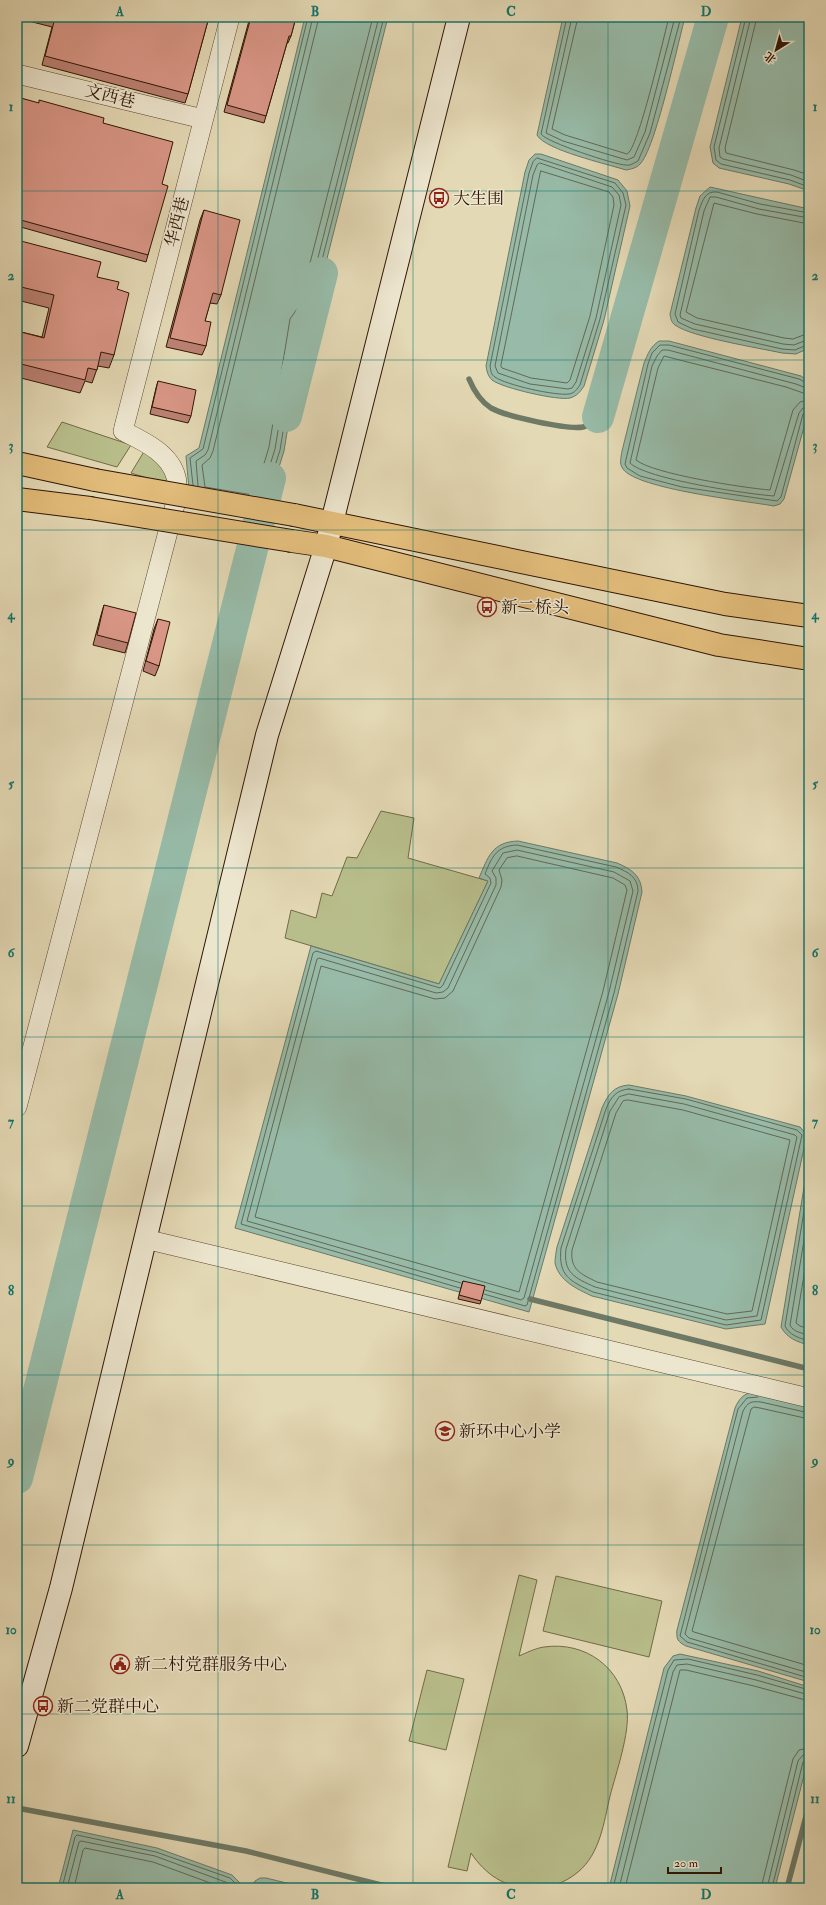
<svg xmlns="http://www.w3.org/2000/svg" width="826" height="1905" font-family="'IM FELL Double Pica','Noto Serif SC',serif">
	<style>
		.green { fill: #b8be8b; stroke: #746a48 }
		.water { fill: #97bba8; stroke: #6e7966 }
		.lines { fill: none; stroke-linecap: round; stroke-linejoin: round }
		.shore { stroke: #646856; stroke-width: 1 }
		.stream { stroke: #6e7966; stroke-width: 5.5 }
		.river { stroke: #97bba8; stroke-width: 32 }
		.street-casing { stroke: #5d4630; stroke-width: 20 }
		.secondary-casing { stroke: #301504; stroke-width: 24 }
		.highway-casing { stroke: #301504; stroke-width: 24 }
		.street { stroke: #ede6cf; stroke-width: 19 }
		.secondary { stroke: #ede6cf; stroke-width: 22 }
		.highway { stroke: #e2bc7a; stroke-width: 22 }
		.highway-bridge-casing { stroke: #301504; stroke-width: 24; stroke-linecap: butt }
		.highway-bridge { stroke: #e2bc7a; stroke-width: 22 }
		.wall { fill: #bb8173; stroke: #301504 }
		.building { fill: #d99686; stroke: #301504 }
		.grid { fill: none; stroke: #0f766e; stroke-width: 1; stroke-opacity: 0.55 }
		.labels { text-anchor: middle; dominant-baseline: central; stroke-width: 3; stroke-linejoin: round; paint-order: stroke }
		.street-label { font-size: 17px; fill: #301504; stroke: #ede6cf }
		.poi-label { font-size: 17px; fill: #301504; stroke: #ede6cf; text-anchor: start }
		.neatline { fill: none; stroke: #0f766e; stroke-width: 1.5 }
		.grid-label { font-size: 13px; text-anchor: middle; font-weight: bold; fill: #0f766e }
	</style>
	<rect width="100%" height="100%" fill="#e4d9b5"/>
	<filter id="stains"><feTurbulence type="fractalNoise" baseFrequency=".005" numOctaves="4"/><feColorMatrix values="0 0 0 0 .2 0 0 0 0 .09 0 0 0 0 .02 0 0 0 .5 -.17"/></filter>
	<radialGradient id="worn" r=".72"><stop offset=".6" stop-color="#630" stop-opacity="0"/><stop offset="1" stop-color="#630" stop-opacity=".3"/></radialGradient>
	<!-- green -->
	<g class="green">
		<polygon points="62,422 131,445 117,467 47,447"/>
		<polygon points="145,450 163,463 170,485 131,473"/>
		<polygon points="381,811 414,818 408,858 488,881 439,984 285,938 291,910 316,918 322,893 332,896 347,857 357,858"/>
		<path d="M519 1575 537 1580 519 1656C526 1653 536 1648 544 1647 586 1641 622 1668 627 1710 630 1733 616 1773 610 1796 604 1822 600 1854 578 1872 564 1884 548 1888 530 1888 505 1888 485 1874 471 1853L467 1871 448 1867Z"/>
		<polygon points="556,1576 662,1601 649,1657 543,1631"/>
		<polygon points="427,1670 464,1679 446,1750 409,1741"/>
	</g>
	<!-- water -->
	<g class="water">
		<polygon points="305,17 388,17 313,314 305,322 284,451 265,512 190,500 186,456 199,448"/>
		<path d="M563 17H685C678 43 655 150 640 164 637 168 631 169 626 170 607 164 545 150 537 135Z"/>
		<polygon points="742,17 809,17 809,191 789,184 719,168 713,163 710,147"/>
		<path d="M535 154H541L618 180 627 191 630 206 604 320 584 386C580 392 577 396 570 398 559 401 502 388 492 380 488 376 487 372 486 366L525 172 529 160Z"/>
		<path d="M710 187 809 209V348L796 354 782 353C759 348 691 337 675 325 671 322 671 319 670 314L696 208 700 196Z"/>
		<path d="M659 341H669L801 376 808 381 809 409 784 499 780 504 774 506C746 501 637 489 623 469 619 464 621 458 622 451L644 363C648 354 650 347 659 341Z"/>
		<path d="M518 841 617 863C631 869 641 875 642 892L618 994 529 1312 235 1228 311 946 439 984 488 881 479 878C488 857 492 842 518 841Z"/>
		<path d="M629 1085 686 1096 800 1127 807 1135 765 1324 726 1329 592 1296C577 1289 559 1281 555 1263 555 1259 556 1252 557 1247L602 1108C608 1094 614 1086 629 1085Z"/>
		<path d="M809 1157V1345C797 1342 787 1338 781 1327Z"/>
		<path d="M753 1392 809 1404V1682L686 1646C678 1642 676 1639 677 1630L735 1408C739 1399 743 1394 753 1392Z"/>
		<polygon points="680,1654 758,1671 809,1687 809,1756 775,1888 609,1888 664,1668 673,1656"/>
		<polygon points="73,1830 157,1848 232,1875 240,1883 241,1888 58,1888"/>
		<polygon points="260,1878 266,1878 307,1888 251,1888 255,1881"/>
	</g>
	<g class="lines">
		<!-- shore -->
		<g class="shore">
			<polyline points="319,17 213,451 210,458 202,465 205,487 253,495 255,494 269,447 290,319 299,306 373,17"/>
			<path d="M567 17 541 134C546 142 615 165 626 165 630 166 634 163 638 161L650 133 681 17"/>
			<polyline points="572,17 546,133 563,141 627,160 634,157 645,132 675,17"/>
			<path d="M578 17 552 129 565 135 627 154C638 150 664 36 669 17"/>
			<polyline points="746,17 714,147 716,160 721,164 790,180 809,187"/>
			<polyline points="751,17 719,148 720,157 723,159 791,175 809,182"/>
			<polyline points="757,17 725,148 726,153 794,170 809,175"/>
			<path d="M537 158 615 183 623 193 626 205 600 319 580 385C577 389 575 393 569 394 556 396 506 385 495 377 491 375 491 371 490 366L529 173 533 162Z"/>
			<polygon points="540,163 612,187 619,195 621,205 596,318 576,382 572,388 568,389 530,384 498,373 495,366 533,175 537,165"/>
			<polygon points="541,171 609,192 613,197 614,205 590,316 570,380 567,383 531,378 502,368 501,366"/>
			<path d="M809 213 760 204 717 192C705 191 703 200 699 210L675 314 678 322 693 329 782 349 795 350 809 344"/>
			<polyline points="809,218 759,209 716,197 710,197 704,211 680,315 681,318 695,324 783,344 794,345 809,339"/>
			<polyline points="809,224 757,214 714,203 686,312 697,318 784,338 793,339 809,333"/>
			<polyline points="809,384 799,379 669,345 660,345 652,353 648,364 625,464 627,468 640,476 682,487 777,501 781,497 803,414 809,411"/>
			<path d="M809 389 796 384 668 350H662L657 356 652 366 630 463C646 479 747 494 774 496L799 413 803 408 809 406"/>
			<path d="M809 395 786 387 664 356 658 368 636 460C653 474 745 488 770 490L793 410 800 402 809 400"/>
			<polyline points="193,485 190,458 203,449 308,17"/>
			<polyline points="198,486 196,461 205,455 208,450 313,17"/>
			<polyline points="260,497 275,449 296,321 305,309 379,17"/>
			<polyline points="265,498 280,450 301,322 309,311 384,17"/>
			<polygon points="517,856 613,878 625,885 627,890 603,991 519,1292 255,1217 321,966 435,999 445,998 453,991 501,887 502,880 499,870 507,858"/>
			<path d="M629 1089 686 1099 797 1130 802 1135 761 1320 726 1325 593 1292C570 1281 558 1276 561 1248L606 1109C611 1097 616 1090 629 1089Z"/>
			<path d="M629 1094 684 1104 795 1135 797 1137 757 1316 726 1320 595 1287C575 1278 563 1273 566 1249L610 1111 619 1097Z"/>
			<path d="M628 1100 683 1110 790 1140 752 1311 727 1314 597 1282C581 1274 570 1270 572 1250L616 1113 623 1101Z"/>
			<path d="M809 1181 785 1326C789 1335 799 1338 809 1341"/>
			<path d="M809 1210 790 1325C793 1332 802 1333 809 1335"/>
			<polyline points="809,1245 796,1323 800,1326 809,1329"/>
			<polyline points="461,1283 247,1221 317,959 319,958 436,993 443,992 448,988 496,885 496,878 492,871 503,853 517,850 614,872 630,881 633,891 609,992 524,1298 521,1300 485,1290"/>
			<path d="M460 1288 241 1224 313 953 316 951 440 988 443 985 491 883 490 878 485 874C492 856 497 846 517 845L616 867C628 872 638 877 638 891L614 993 527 1305 525 1306 484 1294"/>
			<polyline points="758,1397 747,1398 738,1409 680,1636 687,1642 809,1678"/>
			<path d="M809 1413 761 1402C751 1401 748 1402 743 1411L685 1634 689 1638 809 1673"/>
			<polyline points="809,1419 760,1408 754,1407 751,1409 692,1631 694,1632 809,1666"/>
			<polyline points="62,1888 75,1837 77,1835 156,1852 230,1878 236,1884 237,1888"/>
			<polyline points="67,1888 79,1842 81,1841 155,1856 228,1883 232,1888"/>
			<polyline points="74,1888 83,1850 85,1848 153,1862 224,1888"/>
			<polyline points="613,1888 668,1670 674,1660 688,1659 757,1675 809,1690"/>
			<polyline points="619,1888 673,1672 677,1665 687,1664 756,1680 809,1695"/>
			<polyline points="625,1888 680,1670 686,1670 754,1686 809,1701"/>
			<polyline points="761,1888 793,1759 799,1750 809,1748"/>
			<polyline points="767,1888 798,1761 803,1755 809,1754"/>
			<polyline points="772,1888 803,1762 809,1759"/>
		</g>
		<!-- stream -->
		<g class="stream">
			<path d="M469 379C474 391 480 401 491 408 505 416 567 430 583 427 590 425 594 422 598 417"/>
			<polyline points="530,1299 809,1369"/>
			<polyline points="17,1808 246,1851 393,1888"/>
			<polyline points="787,1888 809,1805"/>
		</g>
		<!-- river -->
		<g class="river">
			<polyline points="286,416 322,273"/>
			<polyline points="598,417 713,17"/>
			<polyline points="17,1478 270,478"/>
		</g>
		<defs>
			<g id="street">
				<polyline points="17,74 203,119"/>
				<polyline points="124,427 230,17"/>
				<path d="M17 1107 175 505C176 497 179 486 176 477 170 453 143 441 123 431"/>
				<polyline points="145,1239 809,1398"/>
			</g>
			<polyline id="secondary" points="17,1746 61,1588 267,735 326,546 459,17"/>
			<g id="highway">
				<polyline points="17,463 95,480"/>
				<polyline points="17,499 90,508"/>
				<polyline points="294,515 725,604 809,616"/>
				<polyline points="292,541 326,546 719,645 809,659"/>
			</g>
		</defs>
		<!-- street casing -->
		<use href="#street" class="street-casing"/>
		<!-- secondary casing -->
		<use href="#secondary" class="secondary-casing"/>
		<!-- highway casing -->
		<use href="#highway" class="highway-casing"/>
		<!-- street -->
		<use href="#street" class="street"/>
		<!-- secondary -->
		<use href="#secondary" class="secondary"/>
		<!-- highway -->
		<use href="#highway" class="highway"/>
		<defs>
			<g id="highway-bridge">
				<polyline points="95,480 294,515"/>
				<polyline points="90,508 292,541"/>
			</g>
		</defs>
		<!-- highway-bridge casing -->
		<use href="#highway-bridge" class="highway-bridge-casing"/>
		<!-- highway-bridge -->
		<use href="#highway-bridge" class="highway-bridge"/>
	</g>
	<!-- wall -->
	<g class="wall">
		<polygon points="17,17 209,17 188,94 185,103 42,65 52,27 17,18"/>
		<polygon points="250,17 296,17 291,36 288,43 287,43 266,116 264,123 224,112"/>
		<polygon points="17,97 103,123 162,184 148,255 146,262 17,226"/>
		<polygon points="204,210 221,295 217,304 210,303 205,321 206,346 202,355 166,347 200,220"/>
		<polygon points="17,240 97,277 117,289 114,355 109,368 98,366 92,383 85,381 80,393 17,377 17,331 42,337 49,308 17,300"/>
		<polygon points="158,381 191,416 188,423 150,414 156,388"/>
		<polygon points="104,605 128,643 125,653 93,645 101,615"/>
		<polygon points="158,619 159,666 155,676 143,671 154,629"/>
		<polygon points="463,1281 481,1301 480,1304 458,1299"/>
	</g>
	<!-- building -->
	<g class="building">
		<polygon points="52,17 209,17 188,94 45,56 55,18"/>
		<polygon points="251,17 296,17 291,36 289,36 266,116 227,105"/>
		<polygon points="17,97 39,103 39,100 104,118 103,123 173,142 162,184 168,186 148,255 17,219"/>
		<polygon points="204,210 240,220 221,295 213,293 205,321 211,322 206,346 170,338"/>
		<polygon points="17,240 101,262 97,277 119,282 117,289 129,293 114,355 101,352 97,370 88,368 85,380 17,363 17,331 44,338 54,295 17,286"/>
		<polygon points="158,381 196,390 191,416 152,407"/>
		<polygon points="104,605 136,613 128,643 97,635"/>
		<polygon points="158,619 170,622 159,666 146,661"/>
		<polygon points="463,1281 485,1286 481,1301 459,1295"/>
	</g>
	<!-- grid -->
	<path class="grid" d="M218 17V1888M413 17V1888M608 17V1888M17 191H809M17 360H809M17 530H809M17 699H809M17 868H809M17 1037H809M17 1206H809M17 1375H809M17 1545H809M17 1714H809"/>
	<!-- icons -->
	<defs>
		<symbol id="bus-ring" viewBox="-11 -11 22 22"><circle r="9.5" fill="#ede6cf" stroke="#8f2418" stroke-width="1.5"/><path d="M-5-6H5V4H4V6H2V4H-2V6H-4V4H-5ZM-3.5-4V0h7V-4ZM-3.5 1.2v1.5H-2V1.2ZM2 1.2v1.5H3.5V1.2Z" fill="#8f2418"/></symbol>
		<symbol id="school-ring" viewBox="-11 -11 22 22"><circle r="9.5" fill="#ede6cf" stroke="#8f2418" stroke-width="1.5"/><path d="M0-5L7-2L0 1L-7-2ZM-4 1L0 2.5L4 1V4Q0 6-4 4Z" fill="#8f2418"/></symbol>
		<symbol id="civic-ring" viewBox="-11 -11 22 22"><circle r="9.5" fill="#ede6cf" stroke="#8f2418" stroke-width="1.5"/><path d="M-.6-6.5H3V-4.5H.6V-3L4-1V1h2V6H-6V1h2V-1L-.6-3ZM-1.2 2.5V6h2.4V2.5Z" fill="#8f2418"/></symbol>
	</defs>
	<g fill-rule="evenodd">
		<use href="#bus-ring" x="428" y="187" width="22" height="22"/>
		<use href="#bus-ring" x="476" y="596" width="22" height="22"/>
		<use href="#school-ring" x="434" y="1420" width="22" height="22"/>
		<use href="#civic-ring" x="109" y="1653" width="22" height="22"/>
		<use href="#bus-ring" x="32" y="1695" width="22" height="22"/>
	</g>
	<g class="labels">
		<!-- street labels -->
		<g class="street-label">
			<text transform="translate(110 96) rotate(14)">文西巷</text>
			<text transform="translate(177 222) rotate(-76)">华西巷</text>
		</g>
		<!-- poi labels -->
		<g class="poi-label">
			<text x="453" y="198">大生围</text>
			<text x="501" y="607">新二桥头</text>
			<text x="459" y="1431">新环中心小学</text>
			<text x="134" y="1664">新二村党群服务中心</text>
			<text x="57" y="1706">新二党群中心</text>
		</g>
	</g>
	<!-- margin -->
	<rect width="826" height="1905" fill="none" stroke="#e4d9b5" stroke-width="44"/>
	<!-- north arrow -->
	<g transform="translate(776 50) rotate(217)" stroke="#ede6cf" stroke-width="3" paint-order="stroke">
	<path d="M0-3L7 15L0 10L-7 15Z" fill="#301504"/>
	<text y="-6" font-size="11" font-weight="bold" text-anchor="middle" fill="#301504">北</text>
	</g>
	<!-- scale -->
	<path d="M668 1867v6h53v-6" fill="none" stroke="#301504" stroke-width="2"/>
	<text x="674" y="1867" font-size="12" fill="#301504" stroke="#ede6cf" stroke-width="3" paint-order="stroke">20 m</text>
	<rect x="22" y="22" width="782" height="1861" class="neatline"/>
	<g class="grid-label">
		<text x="120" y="16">A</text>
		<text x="315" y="16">B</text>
		<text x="511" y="16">C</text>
		<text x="706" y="16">D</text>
		<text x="11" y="111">1</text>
		<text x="815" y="111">1</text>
		<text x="11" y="280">2</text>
		<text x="815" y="280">2</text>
		<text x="11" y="450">3</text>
		<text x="815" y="450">3</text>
		<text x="11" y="619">4</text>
		<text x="815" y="619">4</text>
		<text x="11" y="788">5</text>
		<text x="815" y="788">5</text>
		<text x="11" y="957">6</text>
		<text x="815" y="957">6</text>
		<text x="11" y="1126">7</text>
		<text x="815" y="1126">7</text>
		<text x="11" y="1295">8</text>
		<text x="815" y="1295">8</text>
		<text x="11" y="1465">9</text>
		<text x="815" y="1465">9</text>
		<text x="11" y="1634">10</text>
		<text x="815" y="1634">10</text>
		<text x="11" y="1803">11</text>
		<text x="815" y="1803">11</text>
		<text x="120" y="1899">A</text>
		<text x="315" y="1899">B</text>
		<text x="511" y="1899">C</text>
		<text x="706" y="1899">D</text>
	</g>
	<rect width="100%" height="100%" filter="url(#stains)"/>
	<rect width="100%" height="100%" fill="url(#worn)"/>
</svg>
